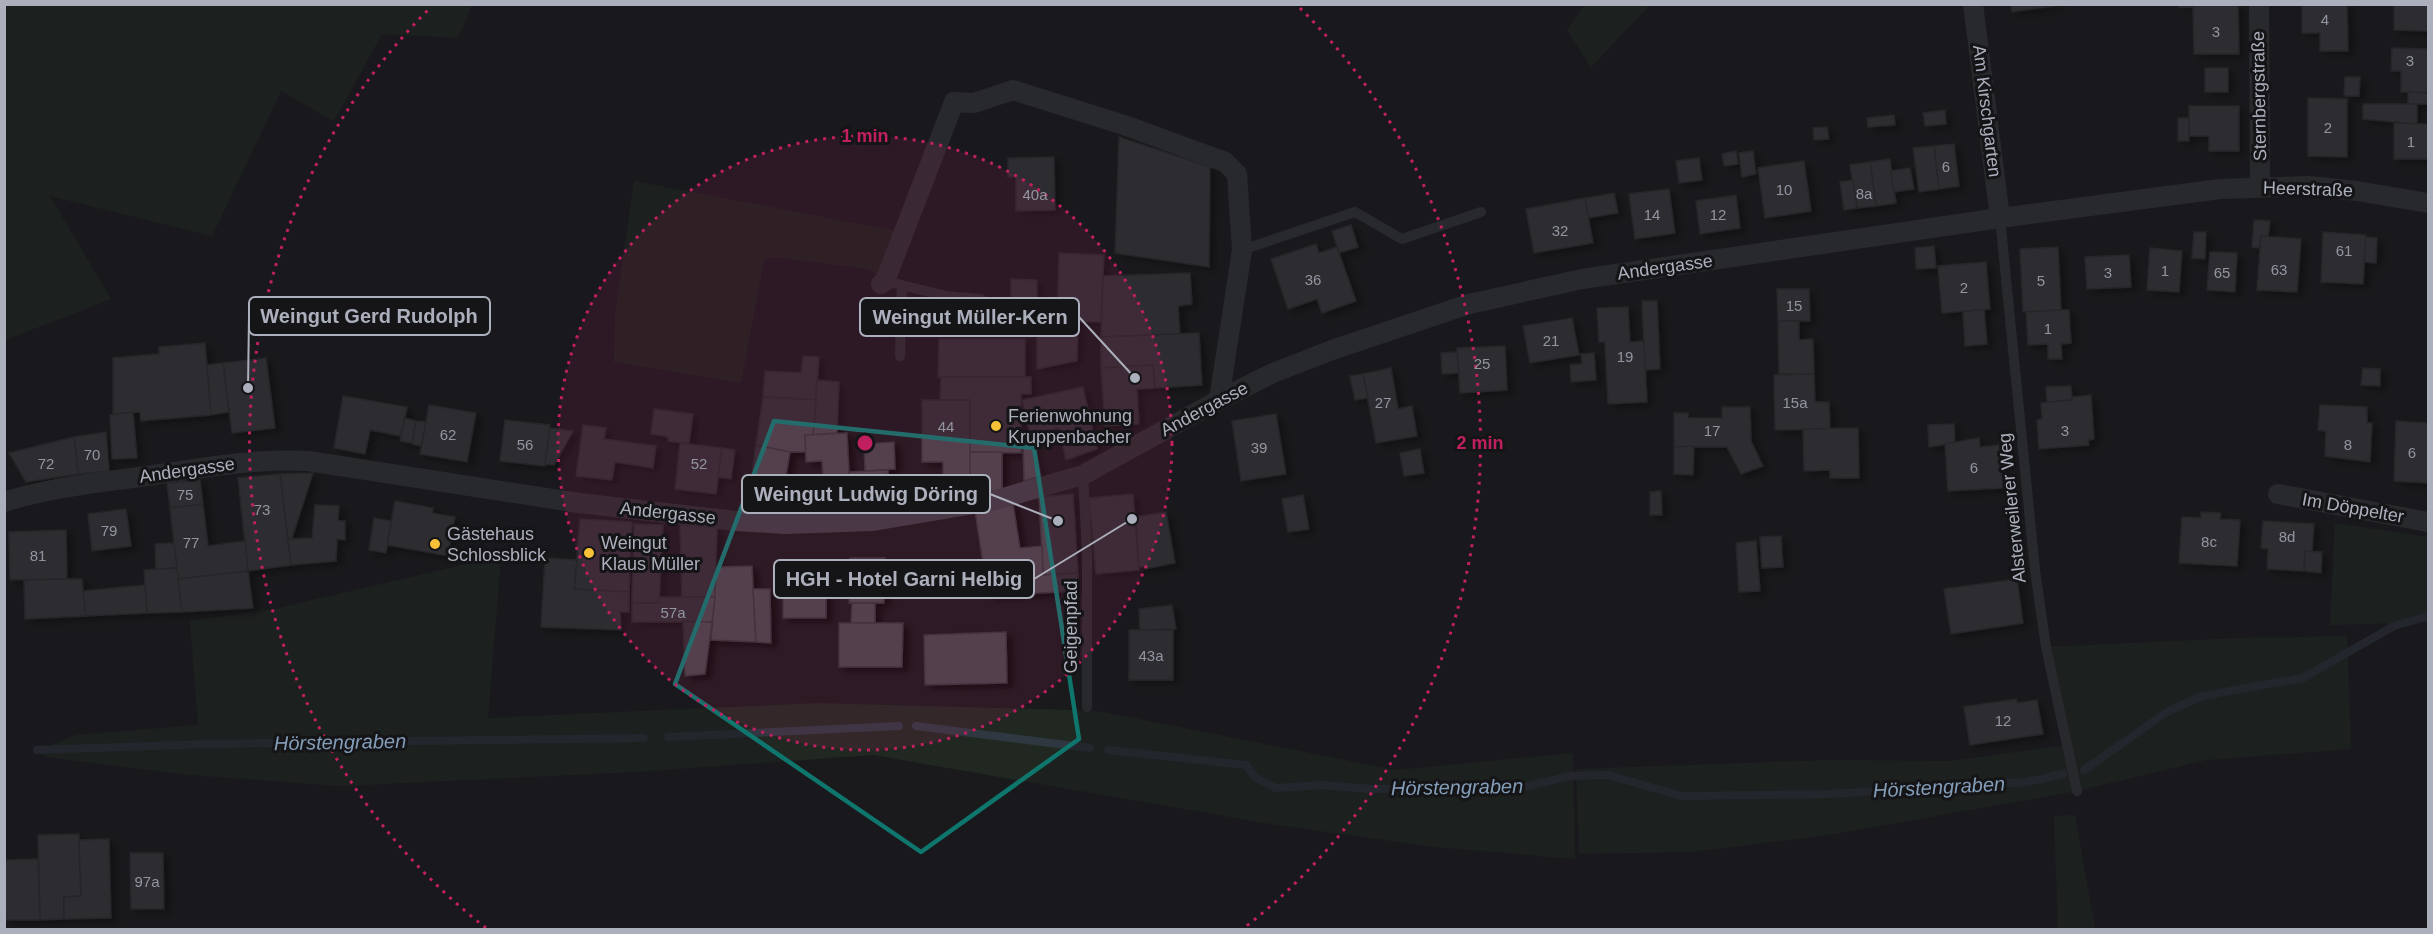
<svg xmlns="http://www.w3.org/2000/svg" width="2433" height="934" font-family="Arial,sans-serif">
	<style>
		.green { fill: #202821 }
		.lines { fill: none; stroke-linecap: round; stroke-linejoin: round }
		.stream { stroke: #2f3841; stroke-width: 8 }
		.building { fill: #44454a; stroke: #343439; stroke-width: 1.5; filter: url(#shadow) }
		.lane { stroke: #3b3c42; stroke-width: 10 }
		.street { stroke: #3b3c42; stroke-width: 20 }
		.marked { fill: none; stroke: #0f766e; stroke-width: 4.5; stroke-linejoin: round }
		.ring { fill: none; stroke: #c12060; stroke-width: 3; stroke-dasharray: 3 6 }
		.poi-dot { fill: #f8c137; stroke: #151518; stroke-width: 2 }
		.labels { text-anchor: middle; dominant-baseline: central; stroke-width: 6; stroke-linejoin: round; paint-order: stroke }
		.number-label { font-size: 15px; fill: #9295a0 }
		.street-label { font-size: 18px; fill: #acb0bc; stroke: #151518 }
		.poi-label { font-size: 18px; fill: #acb0bc; stroke: #151518; text-anchor: start }
		.water-label { font-size: 20px; font-style: italic; fill: #839cb8; stroke: #151518 }
		.centre { fill: #c12060; stroke: #151518; stroke-width: 3 }
		.ring-label { font-size: 18px; text-anchor: middle; font-weight: bold; fill: #c12060; stroke: #151518; stroke-width: 6; stroke-linejoin: round; paint-order: stroke }
		.leader { fill: none; stroke: #acb0bc; stroke-width: 2 }
		.callout-dot { fill: #acb0bc; stroke: #151518; stroke-width: 2 }
		.callout { fill: #151518; stroke: #acb0bc; stroke-width: 2 }
		.callout-label { font-size: 20px; text-anchor: middle; font-weight: bold; fill: #acb0bc }
	</style>
	<defs>
		<filter id="shadow"><feDropShadow dx="6" dy="4" stdDeviation="3" flood-color="#0009"/></filter>
	</defs>
	<rect width="100%" height="100%" fill="#1a1a1d"/>
	<!-- green -->
	<g class="green">
		<polygon points="5,4 472,4 472,5 458,38 382,34 334,121 281,91 212,236 50,196 111,299 5,340"/>
		<polygon points="1584,5 1584,4 1650,5 1591,67 1567,30"/>
		<polygon points="634,181 902,232 885,281 869,269 774,257 764,260 741,383 614,362 615,315"/>
		<polygon points="2335,523 2428,537 2428,622 2330,625"/>
		<polygon points="501,556 488,718 819,703 1072,710 1103,712 1396,770 1573,753 1575,859 1435,847 1276,825 873,755 634,772 341,786 190,775 45,757 37,750 77,735 198,725 190,621 274,609"/>
		<polygon points="2347,636 2351,749 2206,760 2077,791 1829,835 1692,852 1579,854 1576,769 1829,760 1950,761 2067,745 2046,647 2240,638"/>
		<polygon points="2075,815 2095,929 2058,929 2054,816"/>
	</g>
	<g class="lines">
		<!-- stream -->
		<g class="stream">
			<polyline points="916,726 1090,748"/>
			<polyline points="668,737 899,726"/>
			<polyline points="37,750 208,744 644,738"/>
			<polyline points="1108,750 1246,765 1255,777 1276,788 1323,785 1371,789 1519,788 1570,776 1608,775 1681,796 1830,794 2027,782 2063,774"/>
			<polyline points="2084,770 2167,712 2202,696 2303,678 2394,626 2428,616"/>
		</g>
	</g>
	<!-- building -->
	<g class="building">
		<polygon points="2011,4 2058,4 2058,5 2012,12"/>
		<polygon points="2179,4 2238,4 2239,54 2194,54 2193,7 2179,7"/>
		<polygon points="2302,4 2347,4 2348,51 2320,51 2320,33 2302,33"/>
		<polygon points="2394,4 2428,4 2428,31 2394,30"/>
		<polygon points="2392,48 2428,49 2428,93 2401,92 2401,71 2391,71"/>
		<rect x="2205" y="68" width="23" height="24"/>
		<polygon points="2345,77 2360,77 2359,96 2344,96"/>
		<polygon points="2408,92 2428,93 2428,104 2408,104"/>
		<polygon points="2308,98 2347,99 2347,157 2308,156"/>
		<polygon points="2363,104 2417,104 2417,124 2363,119"/>
		<polygon points="2189,106 2239,106 2239,151 2209,151 2209,136 2189,136"/>
		<polygon points="1945,110 1946,124 1925,126 1923,113"/>
		<polygon points="1894,115 1895,125 1868,127 1867,118"/>
		<rect x="2178" y="118" width="11" height="23"/>
		<polygon points="2394,123 2428,124 2428,159 2394,159"/>
		<polygon points="1827,127 1829,139 1814,140 1813,128"/>
		<polygon points="1119,137 1210,167 1209,267 1115,253"/>
		<polygon points="1954,144 1959,186 1939,189 1934,146"/>
		<polygon points="1934,146 1939,189 1919,192 1913,148"/>
		<polygon points="1736,151 1738,164 1724,166 1722,154"/>
		<polygon points="1753,151 1756,174 1742,177 1739,153"/>
		<polygon points="1054,157 1055,210 1016,211 1016,177 1008,177 1008,158"/>
		<polygon points="1699,158 1702,180 1679,183 1676,161"/>
		<polygon points="1890,159 1896,203 1876,206 1870,162"/>
		<polygon points="1804,161 1811,211 1765,218 1758,168"/>
		<polygon points="1870,162 1876,206 1857,208 1850,165"/>
		<polygon points="1910,168 1914,189 1894,192 1891,171"/>
		<polygon points="1853,180 1857,208 1844,210 1840,182"/>
		<polygon points="1669,189 1675,233 1635,239 1629,194"/>
		<polygon points="1614,193 1618,213 1588,218 1585,198"/>
		<polygon points="1736,195 1740,228 1700,234 1696,201"/>
		<polygon points="1585,198 1593,243 1534,253 1526,209"/>
		<polygon points="2254,220 2270,221 2268,237 2261,236 2260,248 2252,247"/>
		<polygon points="1351,225 1358,247 1339,253 1332,231"/>
		<polygon points="2194,232 2206,232 2205,259 2192,258"/>
		<polygon points="2323,232 2366,235 2363,284 2321,282"/>
		<polygon points="2261,236 2301,239 2297,292 2257,290"/>
		<polygon points="2366,237 2377,238 2376,263 2364,262"/>
		<polygon points="1316,244 1319,253 1337,247 1356,301 1322,313 1317,299 1288,309 1271,259"/>
		<polygon points="1934,246 1936,268 1916,269 1915,248"/>
		<polygon points="2058,247 2061,310 2023,312 2020,249"/>
		<polygon points="2150,248 2182,251 2179,292 2147,290"/>
		<polygon points="2210,252 2237,253 2235,292 2207,290"/>
		<polygon points="1059,253 1104,255 1101,322 1057,321"/>
		<polygon points="2129,255 2131,287 2087,289 2085,257"/>
		<polygon points="1986,262 1990,309 1942,313 1938,266"/>
		<polygon points="1190,273 1192,304 1178,306 1180,334 1101,337 1103,276"/>
		<polygon points="1011,279 1037,280 1037,324 1011,324"/>
		<polygon points="1777,289 1809,289 1810,321 1778,321"/>
		<polygon points="1642,301 1657,301 1660,369 1645,370"/>
		<polygon points="1628,307 1630,342 1644,341 1647,402 1608,404 1605,342 1599,342 1597,308"/>
		<polygon points="1984,309 1987,344 1965,346 1963,312"/>
		<polygon points="2061,310 2069,310 2071,343 2061,344 2062,359 2048,359 2048,344 2028,345 2026,312"/>
		<polygon points="1572,318 1579,355 1530,363 1523,326"/>
		<polygon points="1037,320 1078,321 1077,361 1037,369"/>
		<polygon points="1778,321 1799,321 1799,340 1813,339 1814,374 1779,374"/>
		<polygon points="1199,333 1202,385 1155,388 1153,365 1101,368 1101,337"/>
		<polygon points="939,339 1025,339 1025,377 938,377"/>
		<polygon points="205,343 211,415 141,421 140,412 113,414 113,358 159,354 159,347"/>
		<polygon points="1505,346 1507,390 1460,393 1457,348"/>
		<polygon points="1457,352 1459,373 1442,374 1441,353"/>
		<polygon points="1594,353 1596,380 1571,382 1570,365 1582,364 1581,354"/>
		<polygon points="803,356 819,357 816,400 763,397 765,371 801,373"/>
		<polygon points="266,358 275,428 232,433 223,363"/>
		<polygon points="223,363 229,412 211,415 207,365"/>
		<polygon points="1153,365 1155,388 1137,389 1139,424 1105,426 1101,368"/>
		<polygon points="1391,368 1398,409 1412,406 1417,436 1376,443 1363,374"/>
		<polygon points="2363,368 2380,369 2380,386 2361,385"/>
		<polygon points="1363,374 1368,398 1355,400 1350,376"/>
		<polygon points="1814,374 1815,402 1829,402 1830,429 1775,430 1774,375"/>
		<polygon points="941,377 1031,377 1031,394 1021,394 1021,453 970,452 970,400 940,400"/>
		<polygon points="817,380 839,382 837,433 813,435"/>
		<polygon points="2071,386 2072,400 2047,402 2046,387"/>
		<polygon points="1083,387 1097,449 1066,460 1059,428 1030,434 1022,400"/>
		<polygon points="2091,395 2094,439 2088,440 2089,445 2039,449 2037,420 2042,419 2041,403 2072,400 2072,397"/>
		<polygon points="343,396 407,407 401,436 370,430 365,454 334,448"/>
		<polygon points="763,397 816,400 813,435 805,435 806,452 790,452 756,445"/>
		<polygon points="922,400 970,400 970,495 943,495 943,462 922,462"/>
		<polygon points="429,405 476,413 467,462 420,454"/>
		<polygon points="2320,405 2367,407 2367,423 2372,423 2370,462 2325,456 2326,431 2318,430"/>
		<polygon points="1722,407 1750,407 1751,441 1763,466 1741,474 1727,447 1674,447 1674,413 1688,413 1688,418 1722,418"/>
		<polygon points="654,409 693,414 689,444 668,441 668,437 651,434"/>
		<polygon points="133,412 137,458 112,459 110,415"/>
		<polygon points="1276,414 1286,474 1241,481 1232,421"/>
		<polygon points="405,418 416,421 412,443 400,441"/>
		<polygon points="505,420 550,425 545,466 500,461"/>
		<polygon points="416,421 426,422 421,446 412,444"/>
		<polygon points="2396,421 2428,423 2428,483 2394,481"/>
		<polygon points="1954,424 1955,443 1929,447 1928,425"/>
		<polygon points="583,425 606,428 604,439 656,446 653,468 615,462 612,480 576,476"/>
		<polygon points="550,428 573,431 554,465 545,464"/>
		<polygon points="1858,428 1859,478 1830,478 1830,470 1804,471 1803,429"/>
		<polygon points="106,432 109,471 78,474 74,437"/>
		<polygon points="847,433 851,510 825,512 822,461 806,462 805,435"/>
		<polygon points="74,437 78,474 26,482 9,453"/>
		<polygon points="1979,438 1980,447 2000,445 2003,488 1948,491 1945,444"/>
		<polygon points="1033,439 1041,476 1024,481 1023,441"/>
		<polygon points="894,442 895,469 865,471 864,444"/>
		<polygon points="680,443 722,448 716,494 675,489"/>
		<polygon points="756,445 790,452 780,511 747,508"/>
		<polygon points="1694,446 1693,475 1674,474 1674,447"/>
		<polygon points="722,448 735,450 731,479 718,477"/>
		<polygon points="1420,449 1424,473 1404,476 1400,453"/>
		<polygon points="970,452 1002,452 1002,490 970,495"/>
		<polygon points="888,470 890,506 851,510 849,472"/>
		<polygon points="313,473 292,538 288,539 280,474"/>
		<polygon points="280,474 291,565 248,571 238,478"/>
		<polygon points="200,480 203,504 170,508 167,483"/>
		<polygon points="1661,491 1662,515 1650,515 1650,492"/>
		<polygon points="1073,494 1078,573 1043,575 1039,497"/>
		<polygon points="1133,494 1139,570 1096,574 1089,498"/>
		<polygon points="1303,495 1309,529 1288,532 1282,499"/>
		<polygon points="395,501 433,508 432,513 455,517 448,556 387,545"/>
		<polygon points="203,504 208,546 245,541 248,571 178,579 170,508"/>
		<polygon points="1013,504 1020,548 1042,546 1043,575 1078,573 1078,591 988,596 975,511"/>
		<polygon points="315,505 339,506 338,521 345,521 345,540 337,539 336,561 291,565 288,539 312,538"/>
		<polygon points="126,509 131,546 92,551 88,514"/>
		<polygon points="1166,512 1175,563 1145,569 1144,566 1139,567 1136,517"/>
		<polygon points="2201,512 2221,513 2220,519 2240,520 2237,566 2179,563 2182,517 2201,518"/>
		<polygon points="374,518 391,521 386,553 369,550"/>
		<polygon points="580,519 632,522 629,592 574,589"/>
		<polygon points="2263,521 2314,524 2312,552 2305,551 2304,571 2267,569 2268,549 2261,548"/>
		<polygon points="634,524 663,525 659,603 632,603"/>
		<polygon points="680,525 717,527 715,597 682,597"/>
		<polygon points="66,530 67,579 10,580 9,532"/>
		<polygon points="1781,536 1783,567 1762,568 1760,537"/>
		<polygon points="1756,541 1760,591 1739,592 1736,543"/>
		<polygon points="174,543 177,568 156,569 155,544"/>
		<polygon points="2305,551 2322,552 2321,573 2304,571"/>
		<polygon points="545,558 577,560 574,589 629,592 629,612 620,612 621,630 541,627"/>
		<polygon points="850,558 885,558 884,603 849,603"/>
		<polygon points="752,566 756,642 711,640 717,567"/>
		<polygon points="783,566 826,567 826,618 783,618"/>
		<polygon points="177,568 182,612 147,613 144,570"/>
		<polygon points="248,571 253,608 182,612 178,579"/>
		<polygon points="67,579 82,579 86,616 25,619 24,580"/>
		<polygon points="2017,579 2023,623 1951,634 1944,589"/>
		<polygon points="145,585 147,613 86,616 83,591"/>
		<polygon points="753,589 770,589 771,643 756,642"/>
		<polygon points="658,597 715,597 712,622 632,622 632,603 659,603"/>
		<polygon points="852,603 875,603 875,623 851,623"/>
		<polygon points="1172,605 1176,629 1140,630 1139,609"/>
		<polygon points="683,621 712,622 705,674 685,676"/>
		<polygon points="839,623 903,623 902,667 839,667"/>
		<rect x="1129" y="630" width="44" height="50"/>
		<polygon points="1006,632 1007,683 925,685 924,635"/>
		<polygon points="2016,699 2017,703 2037,700 2043,734 1970,745 1964,707"/>
		<polygon points="79,834 81,896 64,897 64,919 40,920 38,835"/>
		<polygon points="109,839 111,918 64,919 64,897 81,896 79,840"/>
		<polygon points="130,853 163,853 164,909 131,909"/>
		<polygon points="38,859 40,920 4,920 4,860"/>
	</g>
	<g class="lines">
		<!-- lane -->
		<g class="lane">
			<polyline points="2000,218 2035,570 2046,647 2077,791"/>
			<polyline points="1242,250 1355,212 1402,239 1481,212"/>
			<polyline points="885,281 946,296 981,299"/>
			<polyline points="900,356 902,285"/>
			<polyline points="1083,475 1087,554 1087,707"/>
		</g>
		<!-- street -->
		<g class="street">
			<polyline points="1973,4 2000,218"/>
			<polyline points="2259,4 2260,187"/>
			<polyline points="881,284 885,281 954,102 974,103 1013,90 1124,125 1225,162 1237,174 1242,250 1219,400"/>
			<polyline points="2278,494 2428,522"/>
			<path d="M4 502C48 488 94 483 140 477 196 469 251 458 308 461L579 503 736 521 785 524 873 521 992 501 1083 475 1219 400 1273 373 1332 350 1469 304 1582 279 2000 218 2220 189 2309 186 2357 191 2428 203"/>
		</g>
	</g>
	<!-- marked area -->
	<path d="M0 0H2433V934H0ZM774 421 1034 448 1079 739 921 852 675 684Z" fill="#1a1a1d" fill-opacity=".55" fill-rule="evenodd"/>
	<path class="marked" d="M774 421 1034 448 1079 739 921 852 675 684Z"/>
	<!-- distance rings -->
	<circle cx="865" cy="443" r="307" fill="#c12060" fill-opacity=".12"/>
	<g class="ring">
		<circle cx="865" cy="443" r="307"/>
		<path d="M486 928A615 615 0 0 1 430 8M1300 8A615 615 0 0 1 1244 928"/>
	</g>
	<!-- markers -->
	<g class="poi-dot">
		<circle cx="996" cy="426" r="6"/>
		<circle cx="435" cy="544" r="6"/>
		<circle cx="589" cy="553" r="6"/>
	</g>
	<g class="labels">
		<!-- number labels -->
		<g class="number-label">
			<text x="2325" y="19">4</text>
			<text x="2216" y="31">3</text>
			<text x="2410" y="60">3</text>
			<text x="2328" y="127">2</text>
			<text x="2411" y="141">1</text>
			<text x="1946" y="166">6</text>
			<text x="1784" y="189">10</text>
			<text x="1864" y="193">8a</text>
			<text x="1035" y="194">40a</text>
			<text x="1652" y="214">14</text>
			<text x="1718" y="214">12</text>
			<text x="1560" y="230">32</text>
			<text x="2344" y="250">61</text>
			<text x="2279" y="269">63</text>
			<text x="2165" y="270">1</text>
			<text x="2108" y="272">3</text>
			<text x="2222" y="272">65</text>
			<text x="1313" y="279">36</text>
			<text x="2041" y="280">5</text>
			<text x="1964" y="287">2</text>
			<text x="1794" y="305">15</text>
			<text x="2048" y="328">1</text>
			<text x="1551" y="340">21</text>
			<text x="1625" y="356">19</text>
			<text x="1482" y="363">25</text>
			<text x="1383" y="402">27</text>
			<text x="1795" y="402">15a</text>
			<text x="946" y="426">44</text>
			<text x="1712" y="430">17</text>
			<text x="2065" y="430">3</text>
			<text x="448" y="434">62</text>
			<text x="525" y="444">56</text>
			<text x="2348" y="444">8</text>
			<text x="1259" y="447">39</text>
			<text x="2412" y="452">6</text>
			<text x="92" y="454">70</text>
			<text x="46" y="463">72</text>
			<text x="699" y="463">52</text>
			<text x="1974" y="467">6</text>
			<text x="185" y="494">75</text>
			<text x="262" y="509">73</text>
			<text x="109" y="530">79</text>
			<text x="2287" y="536">8d</text>
			<text x="2209" y="541">8c</text>
			<text x="191" y="542">77</text>
			<text x="38" y="555">81</text>
			<text x="673" y="612">57a</text>
			<text x="1151" y="655">43a</text>
			<text x="2003" y="720">12</text>
			<text x="147" y="881">97a</text>
		</g>
		<!-- street labels -->
		<g class="street-label">
			<text transform="translate(2259 96) rotate(-91)">Sternbergstraße</text>
			<text transform="translate(1987 111) rotate(83)">Am Kirschgarten</text>
			<text transform="translate(2308 189) rotate(2)">Heerstraße</text>
			<text transform="translate(1665 267) rotate(-8)">Andergasse</text>
			<text transform="translate(1204 409) rotate(-28)">Andergasse</text>
			<text transform="translate(187 470) rotate(-8)">Andergasse</text>
			<text transform="translate(2012 508) rotate(-96)">Alsterweilerer Weg</text>
			<text transform="translate(2353 508) rotate(10)">Im Döppelter</text>
			<text transform="translate(668 513) rotate(6)">Andergasse</text>
			<text transform="translate(1071 627) rotate(-90)">Geigenpfad</text>
		</g>
		<!-- poi labels -->
		<g class="poi-label">
			<text x="1008" y="416">Ferienwohnung<tspan x="1008" dy="21">Kruppenbacher</tspan></text>
			<text x="447" y="534">Gästehaus<tspan x="447" dy="21">Schlossblick</tspan></text>
			<text x="601" y="543">Weingut<tspan x="601" dy="21">Klaus Müller</tspan></text>
		</g>
		<!-- water labels -->
		<g class="water-label">
			<text transform="translate(340 742) rotate(-1)">Hörstengraben</text>
			<text transform="translate(1457 787) rotate(-1)">Hörstengraben</text>
			<text transform="translate(1939 787) rotate(-3)">Hörstengraben</text>
		</g>
	</g>
	<circle cx="865" cy="443" r="9" class="centre"/>
	<g class="ring-label">
		<text x="865" y="142">1 min</text>
		<text x="1480" y="449">2 min</text>
	</g>
	<!-- callouts -->
	<path class="leader" d="M248 388L249 316M1135 378L1079 317M1058 521L990 494M1132 519L1034 579"/>
	<g class="callout-dot">
		<circle cx="248" cy="388" r="6"/>
		<circle cx="1135" cy="378" r="6"/>
		<circle cx="1058" cy="521" r="6"/>
		<circle cx="1132" cy="519" r="6"/>
	</g>
	<g class="callout">
		<rect x="249" y="297" width="241" height="38" rx="6"/>
		<rect x="860" y="298" width="219" height="38" rx="6"/>
		<rect x="742" y="475" width="248" height="38" rx="6"/>
		<rect x="774" y="560" width="260" height="38" rx="6"/>
	</g>
	<g class="callout-label">
		<text x="369" y="323">Weingut Gerd Rudolph</text>
		<text x="970" y="324">Weingut Müller-Kern</text>
		<text x="866" y="501">Weingut Ludwig Döring</text>
		<text x="904" y="586">HGH - Hotel Garni Helbig</text>
	</g>
	<!-- border -->
	<rect width="2433" height="934" fill="none" stroke="#acb0bc" stroke-width="12"/>
</svg>
